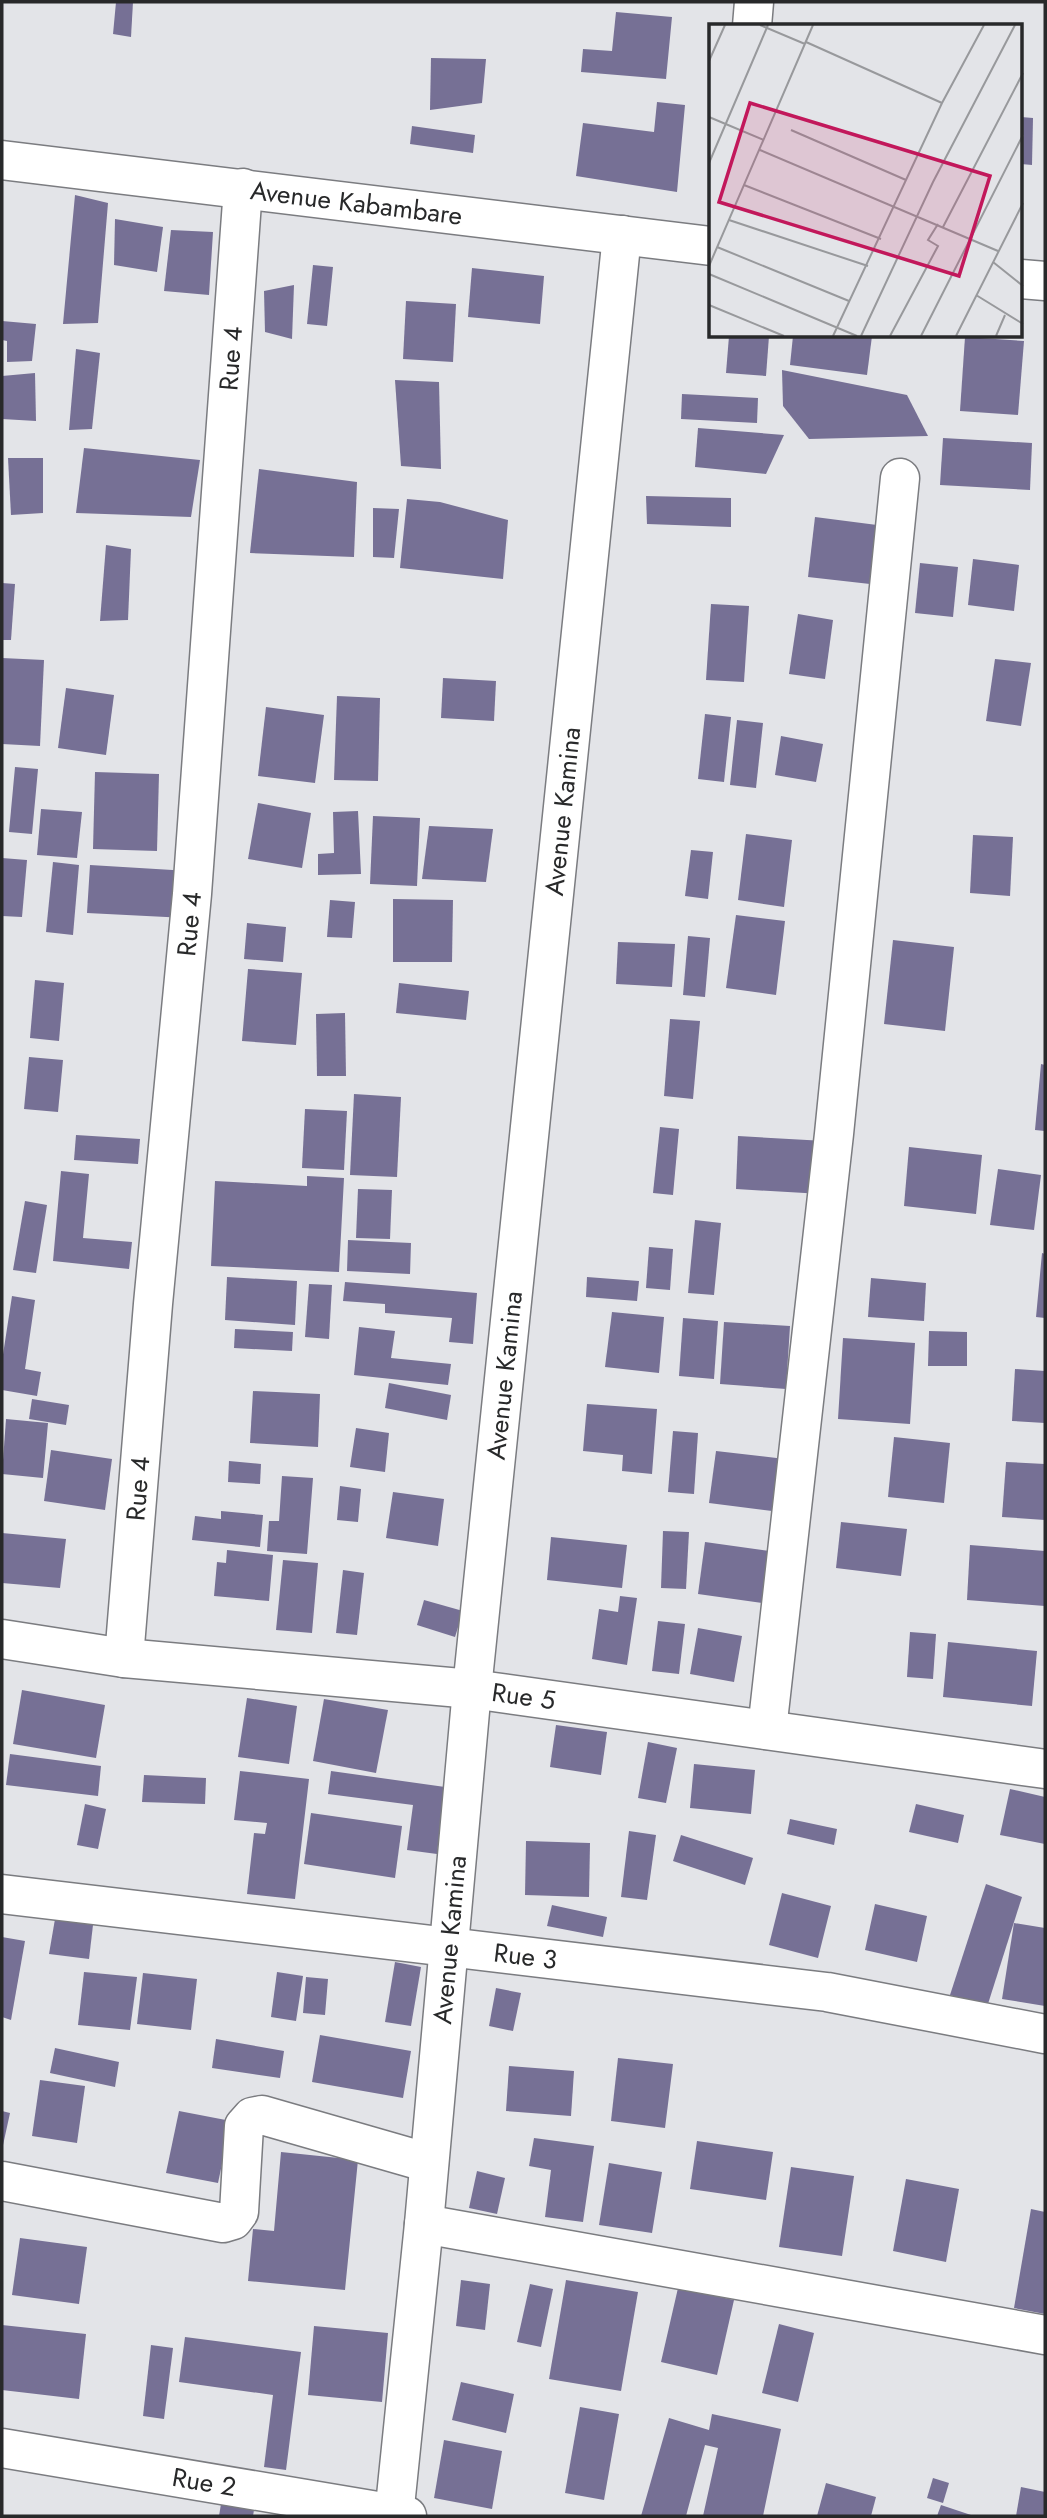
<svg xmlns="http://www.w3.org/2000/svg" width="1047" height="2518" font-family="Jost,sans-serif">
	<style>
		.building { fill: #767095 }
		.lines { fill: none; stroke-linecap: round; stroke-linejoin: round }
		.minor-casing { stroke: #7b7c80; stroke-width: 41 }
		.tertiary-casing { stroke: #7b7c80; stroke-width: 41 }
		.minor { stroke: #fff; stroke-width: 38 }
		.tertiary { stroke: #fff; stroke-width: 38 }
		.labels { text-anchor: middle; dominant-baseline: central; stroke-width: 6; stroke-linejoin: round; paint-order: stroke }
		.street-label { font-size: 26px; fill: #28292a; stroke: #fff }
		.inset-road { fill: none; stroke: #98999c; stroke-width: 2 }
		.view { fill: #c2185b; fill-opacity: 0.15; stroke: #c2185b; stroke-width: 3.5 }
		.inset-edge { fill: none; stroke: #28292a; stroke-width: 3.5 }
	</style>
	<rect width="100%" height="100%" fill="#e3e4e8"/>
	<!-- building -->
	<g class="building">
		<polygon points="116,2 133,2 131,37 113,34"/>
		<polygon points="616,12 672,17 666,79 581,72 583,49 612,51"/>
		<polygon points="431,58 486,59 482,103 430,110"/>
		<polygon points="657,102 685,105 677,192 576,176 583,123 654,132"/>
		<polygon points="1021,117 1033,118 1032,165 1021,164"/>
		<polygon points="412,126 475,135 473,153 410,144"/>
		<polygon points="75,195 108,203 98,323 63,324"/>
		<polygon points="115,219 163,227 157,272 114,265"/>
		<polygon points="171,230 213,232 209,295 164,291"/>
		<polygon points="313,265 333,267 327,326 307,324"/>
		<polygon points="472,268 544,276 540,324 468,317"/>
		<polygon points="294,285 292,339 265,332 264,291"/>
		<polygon points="406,301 456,304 453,362 403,359"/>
		<polygon points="2,321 36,324 32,361 7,362 7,341 2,340"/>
		<polygon points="729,336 769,336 766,376 726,373"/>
		<polygon points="793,336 872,336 867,375 790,365"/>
		<polygon points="965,337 1024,341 1018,415 960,411"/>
		<polygon points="76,349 100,353 92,429 69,430"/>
		<polygon points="782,370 907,395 928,436 809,439 783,406"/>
		<polygon points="35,373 36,421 2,419 2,376"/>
		<polygon points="395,380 439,382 441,469 401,466"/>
		<polygon points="682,394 758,398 757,423 681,419"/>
		<polygon points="698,428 784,435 766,474 695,467"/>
		<polygon points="943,438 1032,443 1030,490 940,485"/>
		<polygon points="84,448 200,460 191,517 76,513"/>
		<polygon points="8,458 43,458 43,513 11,515"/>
		<polygon points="259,469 357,482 354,557 250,553"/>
		<polygon points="646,496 731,498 731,527 647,524"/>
		<polygon points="407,499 440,502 508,520 503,579 400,568"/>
		<polygon points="373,508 399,509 394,558 373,557"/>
		<polygon points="815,517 877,525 870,584 808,577"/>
		<polygon points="106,545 131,549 128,620 100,621"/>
		<polygon points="973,559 1019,565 1014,611 968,605"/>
		<polygon points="920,563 958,567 953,617 915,613"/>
		<polygon points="2,583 15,584 11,640 2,640"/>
		<polygon points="711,604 749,606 744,682 706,680"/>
		<polygon points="798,614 833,620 825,679 789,674"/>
		<polygon points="2,658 44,660 40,746 2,744"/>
		<polygon points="995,659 1031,663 1021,726 986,721"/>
		<polygon points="443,678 496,681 494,721 441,718"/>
		<polygon points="66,688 114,695 106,755 58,748"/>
		<polygon points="337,696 380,698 378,781 334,780"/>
		<polygon points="266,707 324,715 315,783 258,776"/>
		<polygon points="705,714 731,717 724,782 698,779"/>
		<polygon points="737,720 763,723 756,788 730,785"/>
		<polygon points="781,736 823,744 816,782 775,775"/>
		<polygon points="15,767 38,769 32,834 9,832"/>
		<polygon points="95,772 159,774 157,851 93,849"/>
		<polygon points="258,803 311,813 302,868 248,859"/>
		<polygon points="41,809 82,812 77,858 37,855"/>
		<polygon points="358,811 361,874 318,875 318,854 334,853 333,812"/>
		<polygon points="373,816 420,818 417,886 370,884"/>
		<polygon points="429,826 493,829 486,882 422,879"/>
		<polygon points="746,834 792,840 784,907 738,900"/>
		<polygon points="973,835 1013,837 1010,896 970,893"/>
		<polygon points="691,850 713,852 708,899 685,896"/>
		<polygon points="2,858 27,860 22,917 2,916"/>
		<polygon points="53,862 79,865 73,935 46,932"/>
		<polygon points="90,865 189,871 186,918 87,913"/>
		<polygon points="393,899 453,900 452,962 393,962"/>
		<polygon points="330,900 355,902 352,938 327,937"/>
		<polygon points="736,915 785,921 776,995 726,988"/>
		<polygon points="247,923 286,927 283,962 244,959"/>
		<polygon points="688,936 710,938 705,997 683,995"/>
		<polygon points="893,940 954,947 945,1031 884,1024"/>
		<polygon points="618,942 675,944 672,987 616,984"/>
		<polygon points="248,969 302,973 296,1045 242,1041"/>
		<polygon points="35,980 64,983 59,1041 30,1038"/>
		<polygon points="399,983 469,991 466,1020 396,1013"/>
		<polygon points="345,1013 346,1076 317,1076 316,1014"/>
		<polygon points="670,1019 700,1021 693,1099 664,1096"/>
		<polygon points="29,1057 63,1060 58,1112 24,1109"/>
		<polygon points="1041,1064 1045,1065 1045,1131 1035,1130"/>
		<polygon points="354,1094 401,1097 397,1177 350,1175"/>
		<polygon points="305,1109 347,1111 344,1170 302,1168"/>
		<polygon points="660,1127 679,1129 673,1195 653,1193"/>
		<polygon points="76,1135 140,1139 138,1164 74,1160"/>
		<polygon points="738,1136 825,1141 822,1194 736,1189"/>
		<polygon points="909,1147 982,1155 976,1214 904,1206"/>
		<polygon points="998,1169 1041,1175 1034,1230 990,1225"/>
		<polygon points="61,1171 89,1174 83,1238 132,1242 129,1269 53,1261"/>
		<polygon points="307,1176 344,1178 339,1272 211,1266 215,1181 307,1186"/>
		<polygon points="358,1189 392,1190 390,1239 356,1238"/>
		<polygon points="25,1201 47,1205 36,1273 13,1270"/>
		<polygon points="695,1220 721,1223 714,1295 688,1293"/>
		<polygon points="348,1240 411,1243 410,1274 347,1271"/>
		<polygon points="649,1247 673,1249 670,1290 646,1288"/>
		<polygon points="1042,1253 1045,1254 1045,1318 1036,1317"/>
		<polygon points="227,1277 297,1281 295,1325 225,1320"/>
		<polygon points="587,1277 639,1281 637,1301 586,1297"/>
		<polygon points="871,1278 926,1283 924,1321 868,1317"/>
		<polygon points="345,1282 477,1293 473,1344 449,1342 452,1318 385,1313 385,1304 343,1301"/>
		<polygon points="309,1284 332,1285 329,1339 305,1337"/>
		<polygon points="12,1296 35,1300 25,1369 41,1372 37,1396 2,1390 2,1361"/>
		<polygon points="612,1312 664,1317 659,1373 605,1367"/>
		<polygon points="683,1318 718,1321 714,1379 679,1376"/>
		<polygon points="724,1322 790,1326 786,1389 720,1384"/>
		<polygon points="359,1327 395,1331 391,1358 451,1364 448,1385 354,1375"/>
		<polygon points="235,1329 293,1332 292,1351 234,1348"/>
		<polygon points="929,1331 967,1332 967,1366 928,1366"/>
		<polygon points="843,1338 915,1343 910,1424 838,1419"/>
		<polygon points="1015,1369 1045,1371 1045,1423 1012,1421"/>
		<polygon points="389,1383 451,1395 447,1420 385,1408"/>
		<polygon points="253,1391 320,1394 318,1447 250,1443"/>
		<polygon points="32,1399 69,1405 66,1425 29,1419"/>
		<polygon points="587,1404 657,1409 652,1474 622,1471 623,1455 583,1451"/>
		<polygon points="6,1419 48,1423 43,1478 2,1474"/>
		<polygon points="356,1428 389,1433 385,1472 350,1467"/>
		<polygon points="673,1431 698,1433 694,1494 668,1492"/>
		<polygon points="894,1437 950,1443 944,1503 888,1497"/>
		<polygon points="51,1450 112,1459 105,1510 44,1501"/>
		<polygon points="716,1451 785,1459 780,1512 709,1503"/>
		<polygon points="229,1461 261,1464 260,1484 228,1482"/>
		<polygon points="1006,1462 1045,1464 1045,1520 1002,1517"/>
		<polygon points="282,1476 313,1478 307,1554 267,1551 269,1521 279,1521"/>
		<polygon points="340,1486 361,1489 358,1522 337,1520"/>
		<polygon points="393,1492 444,1499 438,1546 386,1538"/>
		<polygon points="221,1511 263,1515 260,1547 192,1540 195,1516 221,1519"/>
		<polygon points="841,1522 907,1529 901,1576 836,1568"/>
		<polygon points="663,1531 689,1532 686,1589 661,1588"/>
		<polygon points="2,1533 66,1539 60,1588 2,1583"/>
		<polygon points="551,1537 627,1545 622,1588 547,1580"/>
		<polygon points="705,1542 777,1552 770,1604 698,1594"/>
		<polygon points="970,1545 1045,1551 1045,1606 967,1600"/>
		<polygon points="227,1550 273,1555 269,1601 214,1596 217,1562 226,1563"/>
		<polygon points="283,1560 318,1563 312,1633 276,1630"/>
		<polygon points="343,1570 364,1573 357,1635 336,1633"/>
		<polygon points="620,1596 637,1598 627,1665 592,1659 599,1609 618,1612"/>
		<polygon points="424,1600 463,1611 455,1637 417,1625"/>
		<polygon points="658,1621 685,1624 679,1674 652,1671"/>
		<polygon points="698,1628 742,1636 734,1682 690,1674"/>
		<polygon points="910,1632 936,1634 933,1679 907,1677"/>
		<polygon points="948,1642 1037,1651 1032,1706 943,1697"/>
		<polygon points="22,1690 105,1705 96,1758 13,1744"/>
		<polygon points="247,1698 297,1706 289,1764 238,1757"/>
		<polygon points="324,1699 388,1710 376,1773 313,1761"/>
		<polygon points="556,1725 607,1732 601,1775 550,1767"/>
		<polygon points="648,1742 677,1748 666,1803 638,1798"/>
		<polygon points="10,1754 101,1766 98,1796 6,1785"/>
		<polygon points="694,1764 755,1770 751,1814 690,1808"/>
		<polygon points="240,1771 309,1779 295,1899 247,1894 254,1833 265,1834 267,1823 234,1820"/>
		<polygon points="331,1771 445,1787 437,1854 407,1850 413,1805 328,1794"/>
		<polygon points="144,1775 206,1778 205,1804 142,1802"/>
		<polygon points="1010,1789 1045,1797 1045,1844 1000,1835"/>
		<polygon points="85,1804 106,1809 98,1849 77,1845"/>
		<polygon points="916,1804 964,1815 958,1843 909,1832"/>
		<polygon points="311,1813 402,1826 395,1878 304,1864"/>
		<polygon points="790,1819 837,1829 834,1845 787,1834"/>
		<polygon points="629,1831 656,1835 647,1900 621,1897"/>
		<polygon points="681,1835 753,1858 745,1885 673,1861"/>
		<polygon points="526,1841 590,1843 589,1897 525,1895"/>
		<polygon points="986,1884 1022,1897 987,2007 950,1995"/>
		<polygon points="782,1893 831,1906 818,1958 769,1945"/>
		<polygon points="875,1904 927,1916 917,1962 865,1950"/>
		<polygon points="552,1905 607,1917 603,1937 547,1926"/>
		<polygon points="55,1919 93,1925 89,1959 49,1954"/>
		<polygon points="1014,1923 1045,1928 1045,2006 1002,1999"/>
		<polygon points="2,1937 25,1941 11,2020 2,2017"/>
		<polygon points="395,1962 421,1967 411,2026 385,2022"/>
		<polygon points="84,1972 137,1977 130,2030 78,2025"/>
		<polygon points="277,1972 303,1976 296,2021 271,2017"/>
		<polygon points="143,1973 197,1979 191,2030 137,2024"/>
		<polygon points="306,1977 328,1979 325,2015 303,2013"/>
		<polygon points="496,1988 521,1993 513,2031 489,2026"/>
		<polygon points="320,2035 411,2051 403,2098 312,2082"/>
		<polygon points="216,2039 284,2051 280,2078 212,2068"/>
		<polygon points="55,2048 119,2062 115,2087 50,2073"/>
		<polygon points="618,2058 673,2064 665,2128 611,2121"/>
		<polygon points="509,2066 574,2071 571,2116 506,2111"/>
		<polygon points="40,2080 85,2086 77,2143 32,2136"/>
		<polygon points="2,2111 10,2113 3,2145 2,2145"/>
		<polygon points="179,2111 231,2121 218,2183 166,2173"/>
		<polygon points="534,2138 594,2146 583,2222 545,2217 551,2170 529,2166"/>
		<polygon points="697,2141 773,2152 766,2200 690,2189"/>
		<polygon points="281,2152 358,2160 345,2290 248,2281 253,2229 274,2231"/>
		<polygon points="609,2163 662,2172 652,2233 599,2225"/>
		<polygon points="791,2167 854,2176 842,2256 779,2247"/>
		<polygon points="477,2171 505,2178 497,2214 469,2208"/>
		<polygon points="906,2179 959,2189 946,2262 893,2251"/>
		<polygon points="1031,2209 1045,2212 1045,2314 1014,2308"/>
		<polygon points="20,2238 87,2247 79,2304 12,2295"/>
		<polygon points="461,2280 490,2284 485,2330 456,2326"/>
		<polygon points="566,2280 638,2292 621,2391 549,2379"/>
		<polygon points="530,2284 553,2289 541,2347 517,2342"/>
		<polygon points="678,2288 734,2300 717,2375 661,2362"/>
		<polygon points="779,2324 814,2333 798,2402 762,2393"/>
		<polygon points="2,2325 86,2334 79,2399 2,2390"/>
		<polygon points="314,2326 388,2333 382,2402 308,2395"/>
		<polygon points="185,2337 301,2352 286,2470 264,2467 273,2395 179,2382"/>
		<polygon points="151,2345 173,2348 164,2419 143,2416"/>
		<polygon points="461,2382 514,2394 506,2433 452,2420"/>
		<polygon points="580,2407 619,2414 604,2500 565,2493"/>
		<polygon points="712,2414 781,2429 763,2516 703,2516 718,2448 705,2445 686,2516 641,2516 669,2418 709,2430"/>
		<polygon points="444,2440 502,2451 492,2509 434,2498"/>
		<polygon points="933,2478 949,2483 943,2503 927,2498"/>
		<polygon points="826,2483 876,2497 871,2516 817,2516"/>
		<polygon points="1021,2487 1045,2492 1045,2516 1016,2516"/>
		<polygon points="221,2504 254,2510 253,2516 219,2516"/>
		<polygon points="941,2505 974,2516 937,2516"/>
	</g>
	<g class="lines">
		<defs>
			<g id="minor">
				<polyline points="752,26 754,2"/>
				<path id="s1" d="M2 160 711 246"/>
				<polyline points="1021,279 1045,281"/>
				<path id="s2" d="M2 1639 124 1658 472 1689 1045 1769"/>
				<path id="s3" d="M124 1658 153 1304 192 894 243 188"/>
				<polyline points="767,1730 834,1134 900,478"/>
				<polyline points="2,2181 223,2223 233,2220 239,2212 244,2126 252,2117 262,2115 429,2163"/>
				<polyline points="424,2224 1045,2335"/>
				<path id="s4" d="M2 2448 407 2516"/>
				<path id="s5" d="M394 2516 424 2224 472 1689 622 235"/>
			</g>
			<g id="tertiary">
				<path id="s6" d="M2 1894 827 1992 1045 2034"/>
			</g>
		</defs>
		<!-- minor casing -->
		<use href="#minor" class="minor-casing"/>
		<!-- tertiary casing -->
		<use href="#tertiary" class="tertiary-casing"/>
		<!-- minor -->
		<use href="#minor" class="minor"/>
		<!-- tertiary -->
		<use href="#tertiary" class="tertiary"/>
	</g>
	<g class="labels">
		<!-- street labels -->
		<g class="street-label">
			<text stroke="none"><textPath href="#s1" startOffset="357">Avenue Kabambare</textPath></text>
			<text stroke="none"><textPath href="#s3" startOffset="1304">Rue 4</textPath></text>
			<text stroke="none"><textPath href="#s5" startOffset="1713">Avenue Kamina</textPath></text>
			<text stroke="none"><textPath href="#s3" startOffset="737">Rue 4</textPath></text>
			<text stroke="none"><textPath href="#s5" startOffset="1146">Avenue Kamina</textPath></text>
			<text stroke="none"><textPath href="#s3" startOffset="170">Rue 4</textPath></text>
			<text stroke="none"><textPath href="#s2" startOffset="525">Rue 5</textPath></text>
			<text stroke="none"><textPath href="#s5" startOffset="579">Avenue Kamina</textPath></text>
			<text stroke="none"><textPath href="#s6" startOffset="527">Rue 3</textPath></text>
			<text stroke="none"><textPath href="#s4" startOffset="205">Rue 2</textPath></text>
		</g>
	</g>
	<!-- overview -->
	<g transform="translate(709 24)">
		<rect width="313" height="313" fill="#e3e4e8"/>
		<path class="inset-road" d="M51 1 96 20M97 18 233 79M0 37 16 1M0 93 55 116M82 106 197 156M51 126 289 227M0 139 59 1M35 161 172 215M20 196 159 242M234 203 314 49M8 223 140 277M284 238 314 262M0 242 104 1M0 250 148 312M267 271 314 300M0 281 75 312M124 312 233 79 275 1M152 312 224 158 306 1M181 312 229 222 219 216 229 200M212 312 314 111M247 312 314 179M287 312 296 291"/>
		<path class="view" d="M41 79 281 152 250 252 10 178Z"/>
		<rect width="313" height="313" class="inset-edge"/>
	</g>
	<!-- border -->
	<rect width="1047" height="2518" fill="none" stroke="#28292a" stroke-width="7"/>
</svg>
